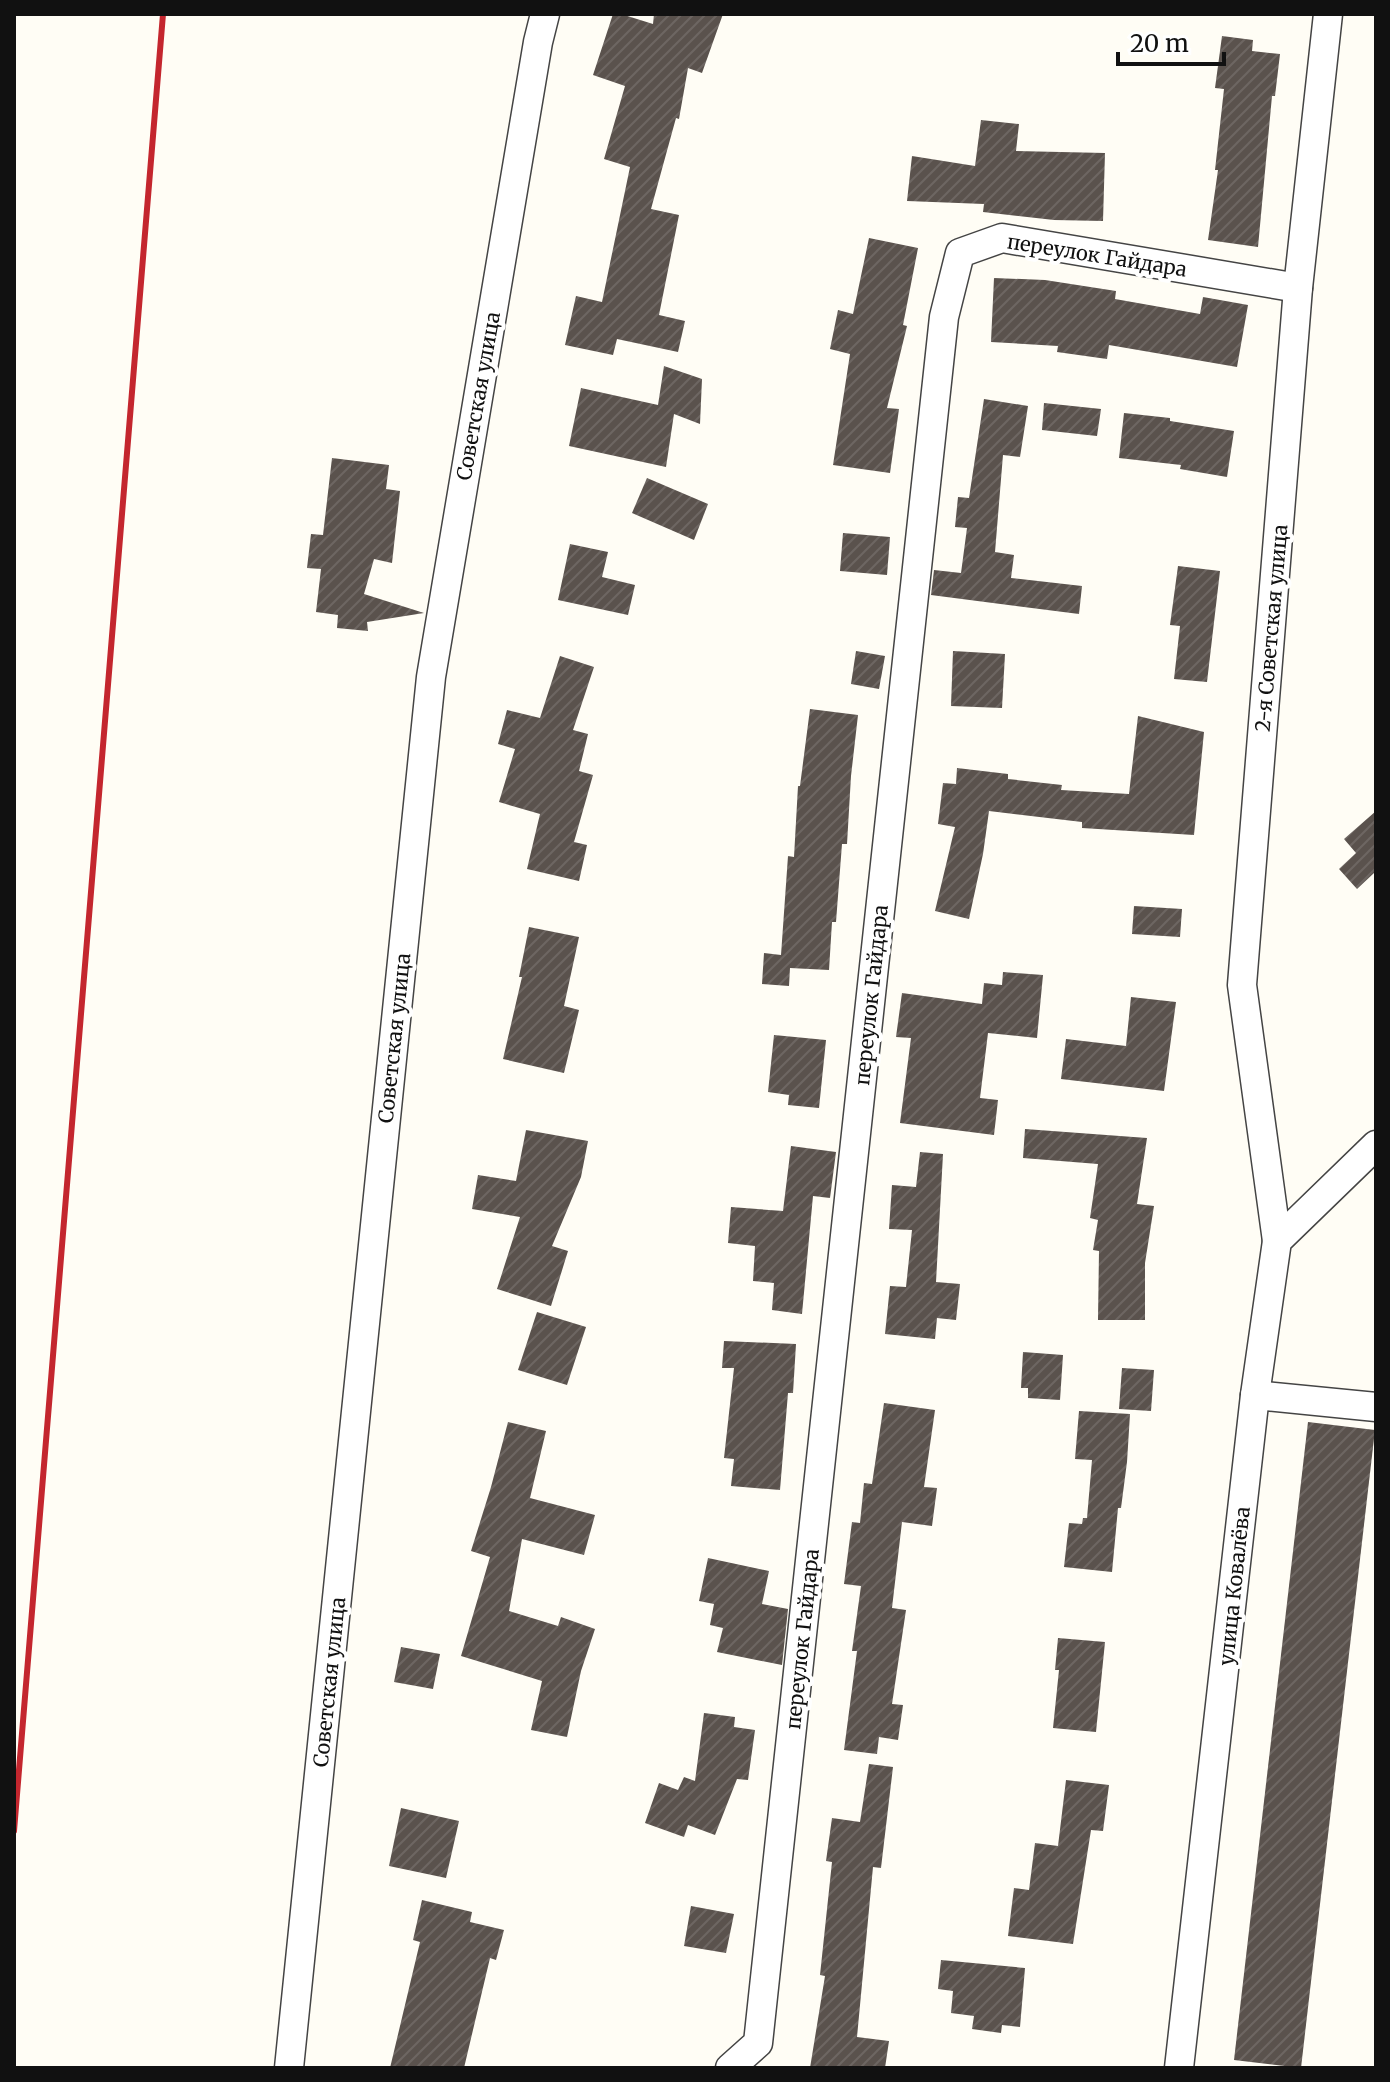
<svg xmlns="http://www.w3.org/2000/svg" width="1390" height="2082" font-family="Merriweather,serif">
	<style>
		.building { fill: url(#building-hatch) }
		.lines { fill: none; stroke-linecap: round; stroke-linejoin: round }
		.street-casing { stroke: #444; stroke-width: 31 }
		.street { stroke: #fff; stroke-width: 28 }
		.rail { stroke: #c4262e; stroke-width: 6 }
		.labels { text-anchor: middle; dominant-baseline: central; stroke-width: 8; stroke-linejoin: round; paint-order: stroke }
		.street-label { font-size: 20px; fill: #111; stroke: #fff }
	</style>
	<defs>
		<pattern id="building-hatch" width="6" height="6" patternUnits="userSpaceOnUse" patternTransform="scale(2)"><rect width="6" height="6" fill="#5a524d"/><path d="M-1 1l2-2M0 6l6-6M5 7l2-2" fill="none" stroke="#6d6662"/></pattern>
	</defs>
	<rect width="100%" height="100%" fill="#fffdf5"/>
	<!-- building -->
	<g class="building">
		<polygon points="613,14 621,14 653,24 654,14 723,14 702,73 688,68 679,119 676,118 651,209 679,215 659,315 685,321 678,352 617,339 613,355 565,345 576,296 602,302 630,167 604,159 625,86 593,75"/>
		<polygon points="1222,36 1253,40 1252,51 1280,54 1275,96 1272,96 1258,247 1208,240 1218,170 1215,170 1224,89 1215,88"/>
		<polygon points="981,120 1019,124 1016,151 1105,153 1103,221 1054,220 983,212 984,204 907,201 912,156 975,166"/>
		<polygon points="869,238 918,248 903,325 907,326 887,408 899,409 890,473 833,465 850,354 830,349 838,310 853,314"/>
		<polygon points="994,278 1045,280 1116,291 1115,299 1200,314 1203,297 1248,305 1237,367 1109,345 1107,359 1057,352 1058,346 991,342"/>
		<polygon points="664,366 702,379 700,424 674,414 666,467 569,446 581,388 658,405"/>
		<polygon points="984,399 1028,406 1020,457 1003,455 995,552 1014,555 1011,578 1082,586 1079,614 931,595 934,570 961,573 967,528 955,527 958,497 969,498"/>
		<polygon points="1044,403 1101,409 1097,436 1042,430"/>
		<polygon points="1124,413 1170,418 1170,421 1234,431 1227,477 1180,469 1181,465 1119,458"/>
		<polygon points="332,458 389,465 386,489 400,491 392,563 374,559 364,594 424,613 367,622 368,631 337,628 338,615 316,612 321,569 307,568 311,534 323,535"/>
		<polygon points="647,478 708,504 694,540 632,513"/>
		<polygon points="843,533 890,537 887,575 840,571"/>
		<polygon points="570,544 608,552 602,577 635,585 628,615 558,600"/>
		<polygon points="1178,566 1220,571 1207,682 1174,679 1180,626 1170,625"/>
		<polygon points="856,651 885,656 879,689 851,684"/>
		<polygon points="953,651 1005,654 1002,708 951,706"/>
		<polygon points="560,656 594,667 573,730 588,734 579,771 593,775 574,842 587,845 579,881 527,869 540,814 499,802 515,749 498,744 507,710 540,718"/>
		<polygon points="810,709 858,715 851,776 847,844 842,844 836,922 832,922 829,970 790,968 789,986 762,984 764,953 781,955 788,856 794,857 798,786 800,786"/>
		<polygon points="1138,716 1204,732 1194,835 1082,828 1082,822 989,811 983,854 969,919 935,911 955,827 938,824 943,783 956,784 957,768 1008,774 1008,779 1062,785 1061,790 1129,794"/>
		<polygon points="1376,811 1376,876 1374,873 1357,889 1339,869 1356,853 1344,839"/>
		<polygon points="1134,906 1182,909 1180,937 1132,934"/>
		<polygon points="529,927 579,937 564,1006 579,1010 564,1073 503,1059 522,977 519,977"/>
		<polygon points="1003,972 1043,975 1037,1038 988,1033 980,1098 998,1100 994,1135 900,1123 911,1038 896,1037 902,993 982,1004 984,983 1002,985"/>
		<polygon points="1131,997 1176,1002 1164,1091 1061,1079 1066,1039 1126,1046"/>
		<polygon points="774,1035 826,1040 819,1108 788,1105 789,1095 768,1092"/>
		<polygon points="1025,1129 1147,1138 1137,1204 1154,1206 1145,1263 1145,1320 1098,1320 1099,1251 1093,1250 1098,1220 1090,1218 1098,1164 1023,1158"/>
		<polygon points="526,1130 588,1141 581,1177 552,1246 568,1251 551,1306 497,1289 520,1217 472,1209 478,1175 516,1181"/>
		<polygon points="791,1146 836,1152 830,1198 813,1196 802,1314 772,1310 774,1283 753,1281 755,1246 728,1243 731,1207 783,1211"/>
		<polygon points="920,1152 943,1154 936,1282 960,1284 956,1320 937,1318 935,1339 885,1334 890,1286 906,1287 912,1230 889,1229 892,1185 916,1187"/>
		<polygon points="537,1312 586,1327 567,1385 518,1370"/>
		<polygon points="724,1341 796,1344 793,1393 788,1393 780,1490 731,1486 734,1459 724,1458 734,1368 722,1368"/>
		<polygon points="1023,1352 1063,1355 1060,1400 1028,1398 1028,1388 1021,1388"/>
		<polygon points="1122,1368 1154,1370 1151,1411 1119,1409"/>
		<polygon points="884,1403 935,1410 924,1487 937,1488 932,1526 902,1522 892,1608 906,1610 892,1704 903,1705 898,1740 879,1737 877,1754 844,1750 857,1651 852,1651 861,1586 844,1584 852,1522 860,1523 864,1483 872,1484"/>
		<polygon points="1079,1411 1130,1414 1127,1462 1121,1508 1118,1508 1112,1572 1064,1567 1069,1523 1082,1524 1083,1518 1087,1518 1092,1460 1075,1459"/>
		<polygon points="508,1422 546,1431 530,1498 595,1515 584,1555 522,1539 509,1611 558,1626 561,1617 595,1629 581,1671 567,1737 531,1730 542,1681 461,1656 490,1557 471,1551 491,1487"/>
		<polygon points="1308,1422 1375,1430 1301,2068 1234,2060"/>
		<polygon points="708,1558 769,1571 762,1604 788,1609 782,1665 717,1652 723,1628 710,1625 714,1604 699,1601"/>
		<polygon points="1058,1638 1105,1642 1096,1732 1053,1728 1059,1670 1055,1670"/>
		<polygon points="401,1647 440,1654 433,1689 394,1682"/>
		<polygon points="704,1713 735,1717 734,1727 755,1730 748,1780 737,1779 715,1835 688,1825 684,1837 645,1823 659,1783 678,1790 684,1777 695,1781"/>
		<polygon points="869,1764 893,1767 881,1868 873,1867 857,2037 889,2041 885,2068 810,2068 825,1976 820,1975 832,1862 826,1861 832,1818 860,1822"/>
		<polygon points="1066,1780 1109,1785 1103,1831 1091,1830 1073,1944 1008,1936 1014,1888 1029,1890 1035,1843 1058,1846"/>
		<polygon points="401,1808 459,1821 446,1878 389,1866"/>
		<polygon points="422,1900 472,1912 470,1922 504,1930 496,1960 490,1958 464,2068 390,2068 420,1942 413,1940"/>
		<polygon points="691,1906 734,1914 726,1953 684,1946"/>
		<polygon points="941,1960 1025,1968 1020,2027 1002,2025 1001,2033 972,2029 974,2016 951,2013 953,1991 938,1989"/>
	</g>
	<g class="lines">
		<defs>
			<g id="street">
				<polyline points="1277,1241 1242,985 1298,288 1328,14"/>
				<polyline points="1255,1395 1376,1407"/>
				<polyline points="289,2068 431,677 538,42 545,14"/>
				<polyline points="730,2068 758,2043 944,317 960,253 1002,238 1298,288"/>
				<polyline points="1179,2068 1255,1395 1277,1241 1376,1145"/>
			</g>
		</defs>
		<!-- street casing -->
		<use href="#street" class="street-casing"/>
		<!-- street -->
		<use href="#street" class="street"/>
		<!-- rail -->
		<polyline class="rail" points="14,1831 163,14"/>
	</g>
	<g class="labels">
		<!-- street labels -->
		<g class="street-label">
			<text transform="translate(1097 255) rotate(9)">переулок Гайдара</text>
			<text transform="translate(478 396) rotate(-80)">Советская улица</text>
			<text transform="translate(1271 628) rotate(-85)">2-я Советская улица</text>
			<text transform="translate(871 995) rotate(-84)">переулок Гайдара</text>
			<text transform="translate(394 1038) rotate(-84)">Советская улица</text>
			<text transform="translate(1234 1586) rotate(-84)">улица Ковалёва</text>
			<text transform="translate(802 1639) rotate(-84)">переулок Гайдара</text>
			<text transform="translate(329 1682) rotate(-84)">Советская улица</text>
		</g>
	</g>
	<!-- border -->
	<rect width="1390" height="2082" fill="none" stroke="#111111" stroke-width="32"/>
	<!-- scale -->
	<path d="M1118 52v12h106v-12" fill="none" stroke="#111111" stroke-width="4"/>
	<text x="1130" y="52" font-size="24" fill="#111111" stroke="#ffffff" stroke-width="6" paint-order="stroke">20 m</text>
</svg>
